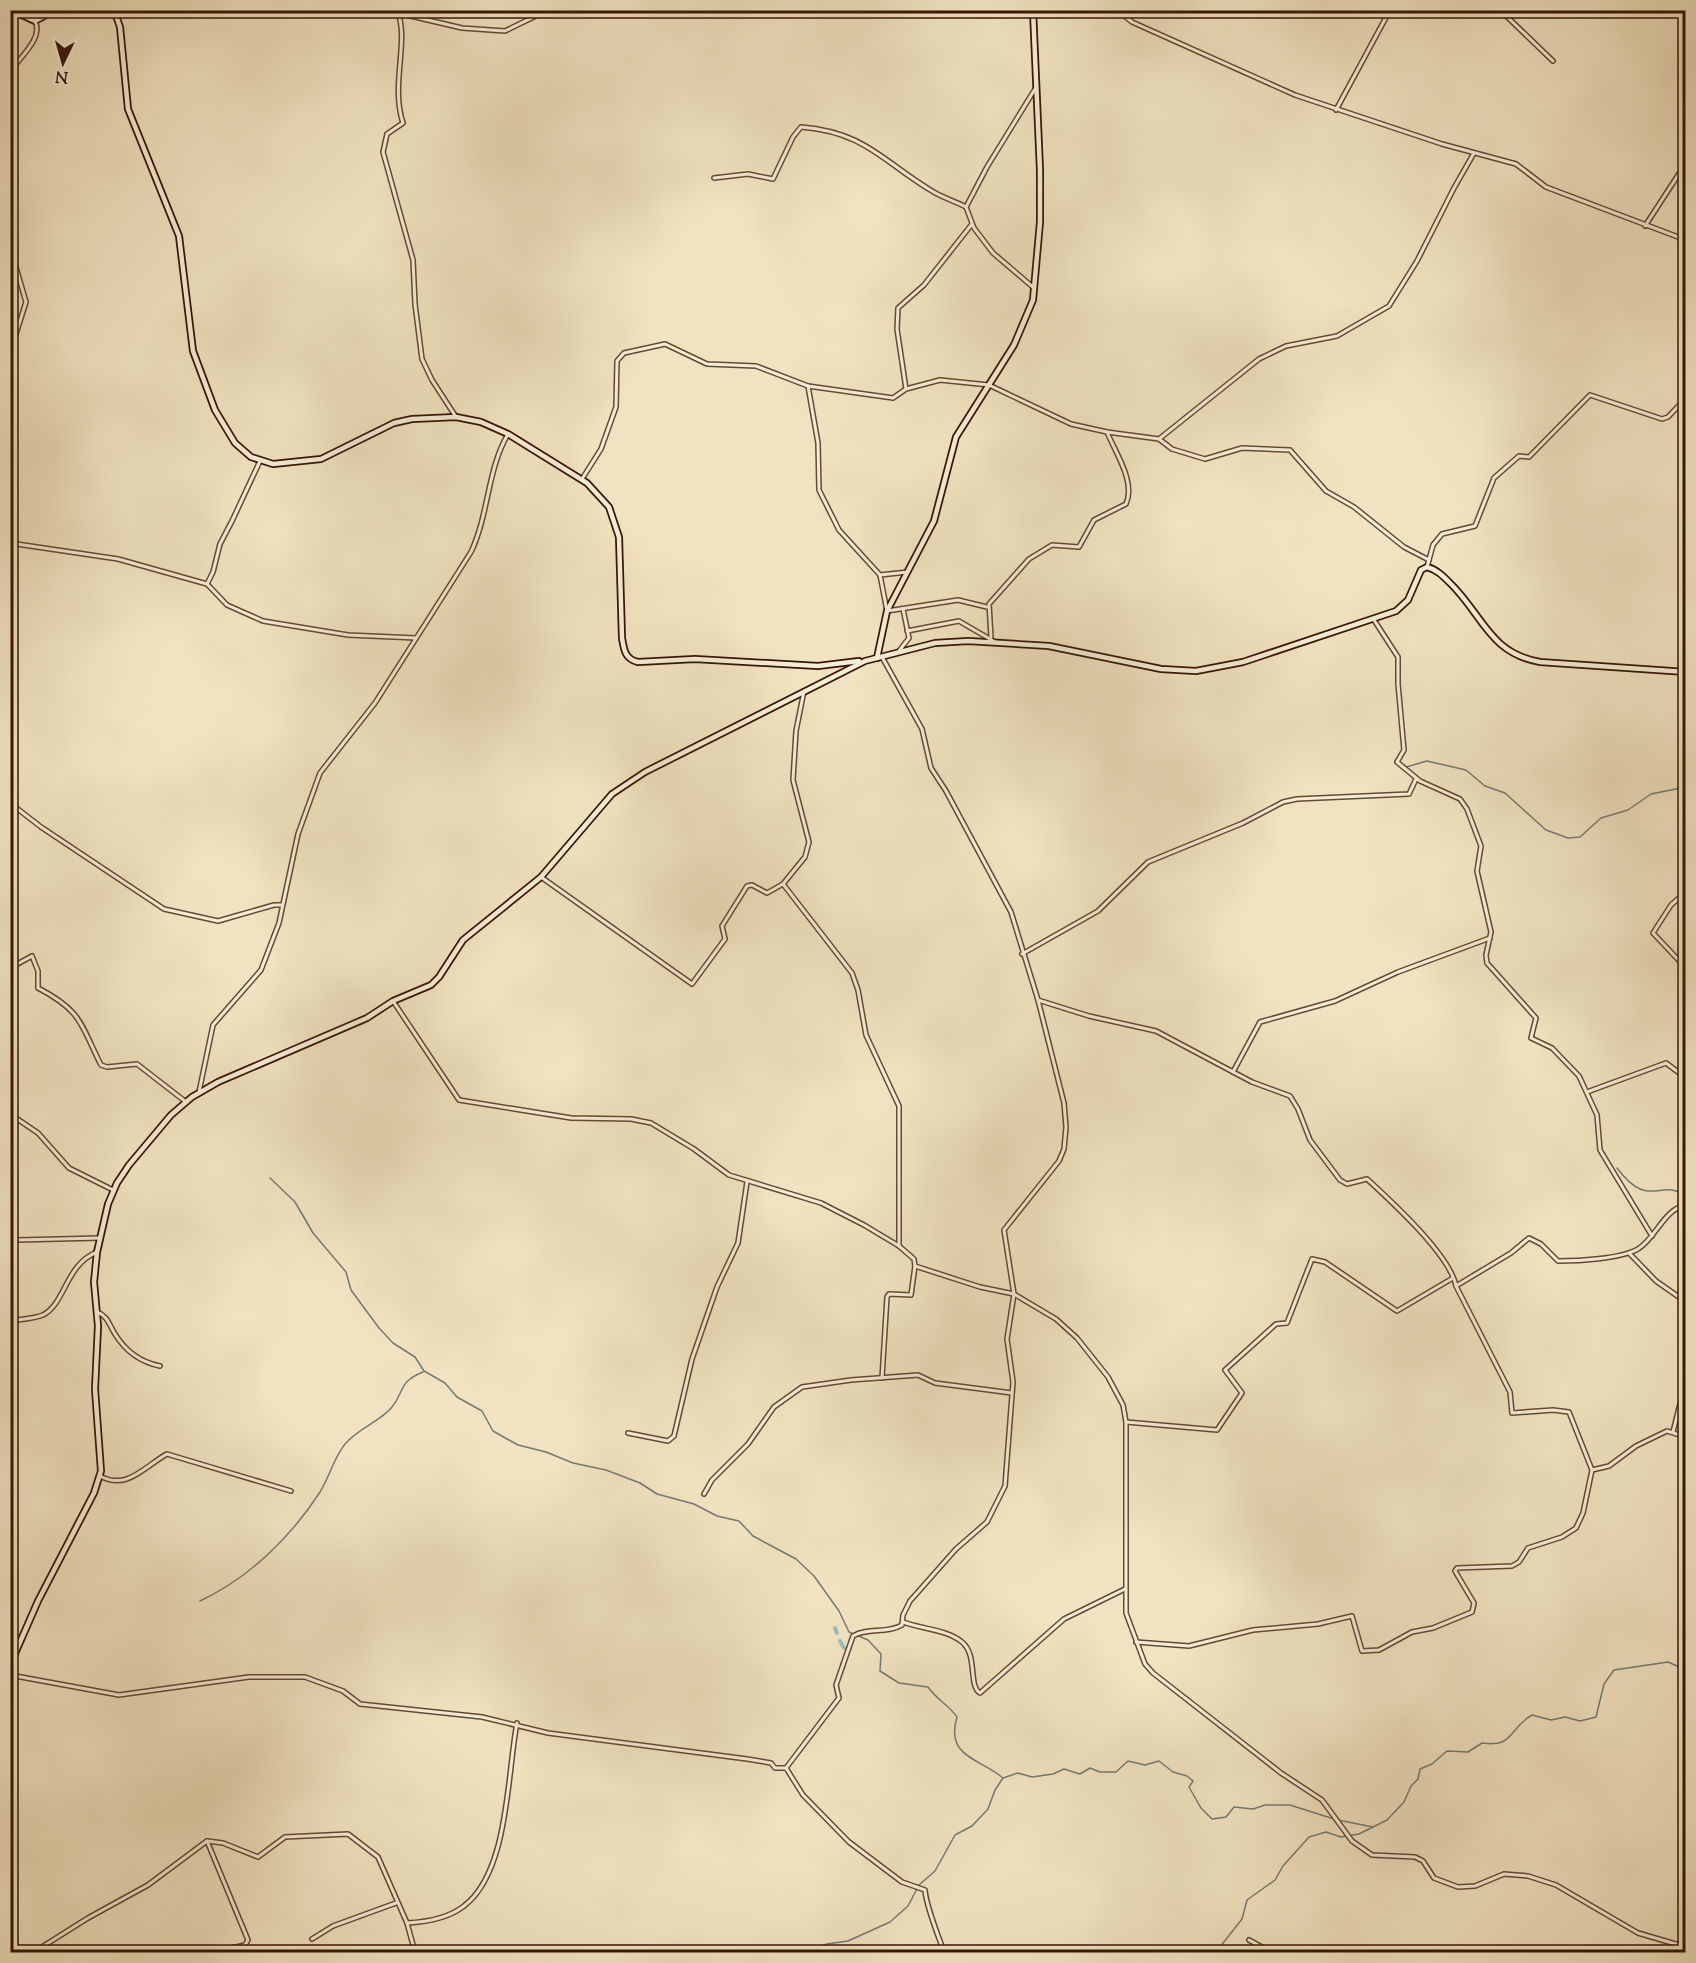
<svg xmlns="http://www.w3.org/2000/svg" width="1696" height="1963" font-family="'Sorts Mill Goudy',serif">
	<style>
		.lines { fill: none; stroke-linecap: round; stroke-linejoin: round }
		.stream { stroke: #737a72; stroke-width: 1.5 }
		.canal { stroke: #9cbdba; stroke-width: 4 }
		.street-casing { stroke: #654934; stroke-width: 6 }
		.secondary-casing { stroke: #361605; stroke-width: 8 }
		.street { stroke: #f6edd7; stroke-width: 3 }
		.secondary { stroke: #f6edd7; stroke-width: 4.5 }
	</style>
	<rect width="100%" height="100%" fill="#f1e3c1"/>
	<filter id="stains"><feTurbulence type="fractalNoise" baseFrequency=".00333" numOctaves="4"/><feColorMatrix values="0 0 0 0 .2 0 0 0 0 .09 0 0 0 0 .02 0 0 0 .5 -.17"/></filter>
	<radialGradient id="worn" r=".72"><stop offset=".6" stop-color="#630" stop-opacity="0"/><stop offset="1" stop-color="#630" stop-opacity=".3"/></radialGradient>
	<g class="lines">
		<!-- stream -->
		<g class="stream">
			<polyline points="1406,767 1427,761 1466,770 1485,786 1505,793 1546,830 1568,838 1580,837 1601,818 1628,810 1651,794 1686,787"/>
			<path d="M1617 1168C1650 1212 1661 1176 1686 1197"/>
			<path d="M270 1178 295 1202 313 1233 346 1272 351 1290 379 1328 393 1343 415 1357 424 1371 445 1383 457 1397 482 1411 493 1431 518 1445 546 1452 573 1463 606 1470 640 1483 657 1494 694 1504 717 1516 739 1521 753 1536 796 1559 814 1576 839 1611 849 1632 868 1640 881 1654 880 1671 899 1683 928 1687C938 1701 948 1704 957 1717 945 1758 980 1758 1003 1778"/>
			<path d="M200 1601C249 1578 291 1537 320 1492 330 1476 333 1459 345 1444 359 1428 381 1421 392 1407 405 1391 398 1382 423 1372"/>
			<polyline points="1338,1820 1373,1827"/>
			<polyline points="799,1952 827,1944 848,1941 890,1922 908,1906 919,1885 935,1871 955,1835 972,1826 988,1809 995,1790 1003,1778 1018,1773 1032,1777 1053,1774 1064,1769 1080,1774 1090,1768 1100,1772 1116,1772 1128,1761 1145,1765 1159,1761 1173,1772 1187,1776 1193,1781 1189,1787 1201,1808 1212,1819 1226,1817 1234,1807 1253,1809 1265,1805 1290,1805 1334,1819"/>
			<path d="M1216 1952 1242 1919 1247 1900 1275 1880 1283 1866 1309 1837 1326 1832 1341 1837 1359 1834 1387 1820 1404 1802 1411 1786 1418 1779 1420 1769 1432 1764 1447 1751 1468 1752 1482 1743C1514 1748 1508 1729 1532 1715L1551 1720 1565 1717 1580 1721 1596 1717 1604 1684 1614 1670 1668 1662 1686 1670"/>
		</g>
		<!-- canal -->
		<g class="canal">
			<polyline points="835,1628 837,1633"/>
			<polyline points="840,1641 844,1648"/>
		</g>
		<defs>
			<g id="street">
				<path d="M397 10C410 40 390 84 403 123L387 134 383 152 413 260 415 304 422 359 432 380 456 417"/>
				<polyline points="1117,10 1132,22 1295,95 1442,144 1516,164 1546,187 1686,240"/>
				<polyline points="1500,10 1553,61"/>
				<polyline points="398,13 462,28 505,31 548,10"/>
				<path d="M10 72C19 58 44 38 35 21"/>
				<polyline points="1336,110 1390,10"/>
				<path d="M714 178 748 174 773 179 793 137 801 127C865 132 882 161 932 191 943 198 955 201 966 207L974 228 993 253 1034 288"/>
				<polyline points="966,207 987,167 1035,89"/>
				<path d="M972 224 924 285 898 308 897 329 906 389 940 380 989 385 1071 424 1107 432C1115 452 1136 482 1126 504L1094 520 1079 547 1052 545 1029 559 989 604 991 637"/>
				<polyline points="1645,226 1686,163"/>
				<polyline points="10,247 26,302 14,340 10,387"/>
				<polyline points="808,386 818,443 819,490 839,530 880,575 887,611 958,600 987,607"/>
				<polyline points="1107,432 1159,439 1259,359 1286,346 1337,336 1389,306 1417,261 1454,188 1474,153"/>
				<polyline points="1159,439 1172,449 1205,459 1242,448 1290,450 1326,491 1354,507 1404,547 1429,560"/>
				<polyline points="582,479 601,449 616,407 617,361 624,353 665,344 707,364 756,366 808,386 893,398 906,389"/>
				<polyline points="10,543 118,559 207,584 227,605 263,621 348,635 416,638"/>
				<polyline points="1427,567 1433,545 1442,534 1475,526 1494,478 1519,456 1529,457 1590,395 1662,419 1668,417 1686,398"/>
				<polyline points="880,575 908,572"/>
				<polyline points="207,584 213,572 220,544 232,521 260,461"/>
				<polyline points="1374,620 1398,657 1398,684 1404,750 1397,762 1420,781 1460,799 1467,809 1481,846 1477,871 1491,932 1486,955 1487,963 1536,1018 1531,1038 1552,1048 1579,1076 1597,1115 1600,1150 1652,1236"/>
				<polyline points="907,631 959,621 995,642"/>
				<polyline points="899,651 909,638 903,609"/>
				<polyline points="804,691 796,731 793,780 809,842 805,857 783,884 852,973 858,990 866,1035 899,1106 899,1246"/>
				<polyline points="10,803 41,827 164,909 218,921 274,905 282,905"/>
				<polyline points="541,877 692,984 725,939 722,926 747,886 752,885 767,893 783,884"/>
				<polyline points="1686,892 1671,905 1653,933 1686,968"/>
				<polyline points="1022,954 1098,911 1148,862 1243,823 1283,802 1297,799 1409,794 1416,779"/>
				<path d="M10 968 32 956 38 971V988C82 1011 80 1023 101 1065L107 1067 137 1064 186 1102"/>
				<path d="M1038 1000 1089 1016 1156 1031 1252 1082 1290 1096 1298 1109 1310 1140 1340 1180 1347 1184 1367 1179C1391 1201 1450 1255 1456 1286L1511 1253 1529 1238 1541 1244 1558 1261C1578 1261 1620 1259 1638 1249 1656 1238 1664 1209 1686 1205"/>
				<polyline points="393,1001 459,1100 571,1118 631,1119 651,1123 694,1149 729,1175 821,1203 864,1225 899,1246 914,1259 915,1266 980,1287 1014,1294 1056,1319 1077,1338 1108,1377 1123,1405 1126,1422 1126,1613 1145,1664 1153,1673 1281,1773 1322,1800 1352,1841 1372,1855 1415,1857 1423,1861 1434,1878 1458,1887 1475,1886 1504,1874 1528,1876 1556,1885 1638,1933 1686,1947"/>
				<polyline points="1233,1072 1260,1022 1335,1001 1398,972 1490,938"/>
				<path d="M199 1092 213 1025 261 970 279 923 298 834 320 773 375 703 471 552C489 514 487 470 508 434"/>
				<polyline points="1587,1092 1666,1063 1686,1078"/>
				<polyline points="10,1114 38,1133 69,1168 113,1190"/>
				<polyline points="10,1234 17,1240 100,1238"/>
				<polyline points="1629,1253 1656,1281 1686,1302"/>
				<polyline points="1456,1286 1510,1392 1512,1413 1553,1410 1569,1412 1592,1470 1609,1466 1636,1446 1667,1431 1686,1437"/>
				<path d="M97 1312C108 1316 109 1325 115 1334 126 1352 140 1362 160 1366"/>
				<path d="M10 1321C21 1319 33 1319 43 1315 66 1303 65 1265 97 1252"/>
				<polyline points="882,1378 887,1297 889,1294 911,1295 915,1266"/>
				<polyline points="1126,1422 1217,1430 1242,1393 1225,1370 1276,1324 1287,1323 1312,1259 1325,1262 1397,1311 1453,1278"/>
				<polyline points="1673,1432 1686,1380"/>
				<polyline points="628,1433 668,1441 674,1436 692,1359 717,1287 738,1243 747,1182"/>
				<path d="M100 1476C127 1491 145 1466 167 1454L291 1491"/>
				<polyline points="704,1494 712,1480 748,1444 774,1407 802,1387 851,1380 918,1375 935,1383 1012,1393"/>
				<path d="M903 1622C921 1629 946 1629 962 1642 978 1655 968 1686 980 1693L1064 1619 1125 1589"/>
				<polyline points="1136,1642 1189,1646 1253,1630 1318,1624 1352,1616 1362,1651 1379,1650 1412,1632 1433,1628 1472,1612 1474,1603 1455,1571 1457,1568 1512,1566 1519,1562 1528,1548 1562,1537 1576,1528 1583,1513 1592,1470"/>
				<polyline points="10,1675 119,1695 249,1677 305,1677 343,1691 360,1704 482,1717 548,1733 747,1759 771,1763 775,1768 786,1768"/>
				<path d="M786 1768 839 1698 836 1685 853 1636C868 1627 887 1634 902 1625L903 1615 910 1601 956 1549 987 1522 1005 1486 1013 1382 1007 1339 1014 1294 1004 1230 1059 1161 1064 1149 1066 1127 1064 1103 1038 1000 1011 912 946 791 931 768 922 729 882 657"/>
				<path d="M786 1768 803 1795 849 1842 902 1882 925 1890C926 1906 938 1935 944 1952"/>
				<polyline points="207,1841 248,1940 245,1945 214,1952"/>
				<polyline points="407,1923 415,1952"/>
				<polyline points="312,1939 333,1926 396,1903"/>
				<polyline points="1249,1940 1271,1952"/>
				<path d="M34 1952 88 1918 148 1885 207 1841 223 1843 258 1857 285 1837 348 1834 378 1857 407 1923C426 1922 449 1918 464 1906 509 1872 507 1774 517 1723"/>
			</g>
			<g id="secondary">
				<polyline points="11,10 35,21 55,10"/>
				<path d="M114 10 120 27 128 109 179 236 193 351 215 410 235 443 251 457 273 464 321 459 394 423 412 419 456 417 481 422 508 434 587 483 609 507 619 537 622 638C624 650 625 659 638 662L695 659 818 666 859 661"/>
				<polyline points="877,658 887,611 934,521 956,437 1014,345 1033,300 1040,222 1040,170 1033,10"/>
				<path d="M10 1665 38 1601 94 1493 101 1471 95 1389 98 1326 94 1282 97 1252 108 1204 117 1183 129 1165 171 1115 192 1097 218 1082 367 1018 393 1001 431 985 439 977 463 940 541 877 612 794 645 772 865 661 935 643 968 641 1049 646 1161 669 1196 671 1243 662 1396 611 1408 600 1421 570 1427 567C1436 569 1443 576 1450 583 1483 615 1489 653 1540 662L1686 672"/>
			</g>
		</defs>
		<!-- street casing -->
		<use href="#street" class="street-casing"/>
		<!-- secondary casing -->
		<use href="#secondary" class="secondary-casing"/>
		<!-- street -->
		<use href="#street" class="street"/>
		<!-- secondary -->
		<use href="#secondary" class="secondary"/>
	</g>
	<!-- margin -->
	<rect width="1696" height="1963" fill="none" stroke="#f1e3c1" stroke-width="36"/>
	<rect x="12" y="12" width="1672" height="1939" fill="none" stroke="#361605" stroke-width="3"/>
	<rect x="18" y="18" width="1660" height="1927" fill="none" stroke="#361605" stroke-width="1.5"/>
	<!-- north arrow -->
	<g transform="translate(63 63) rotate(185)" stroke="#f6edd7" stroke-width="4.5" paint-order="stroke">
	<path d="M0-4.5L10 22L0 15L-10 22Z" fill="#361605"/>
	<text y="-9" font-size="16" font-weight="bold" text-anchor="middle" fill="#361605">N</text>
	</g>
	<rect width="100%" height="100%" filter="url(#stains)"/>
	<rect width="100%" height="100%" fill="url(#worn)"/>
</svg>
